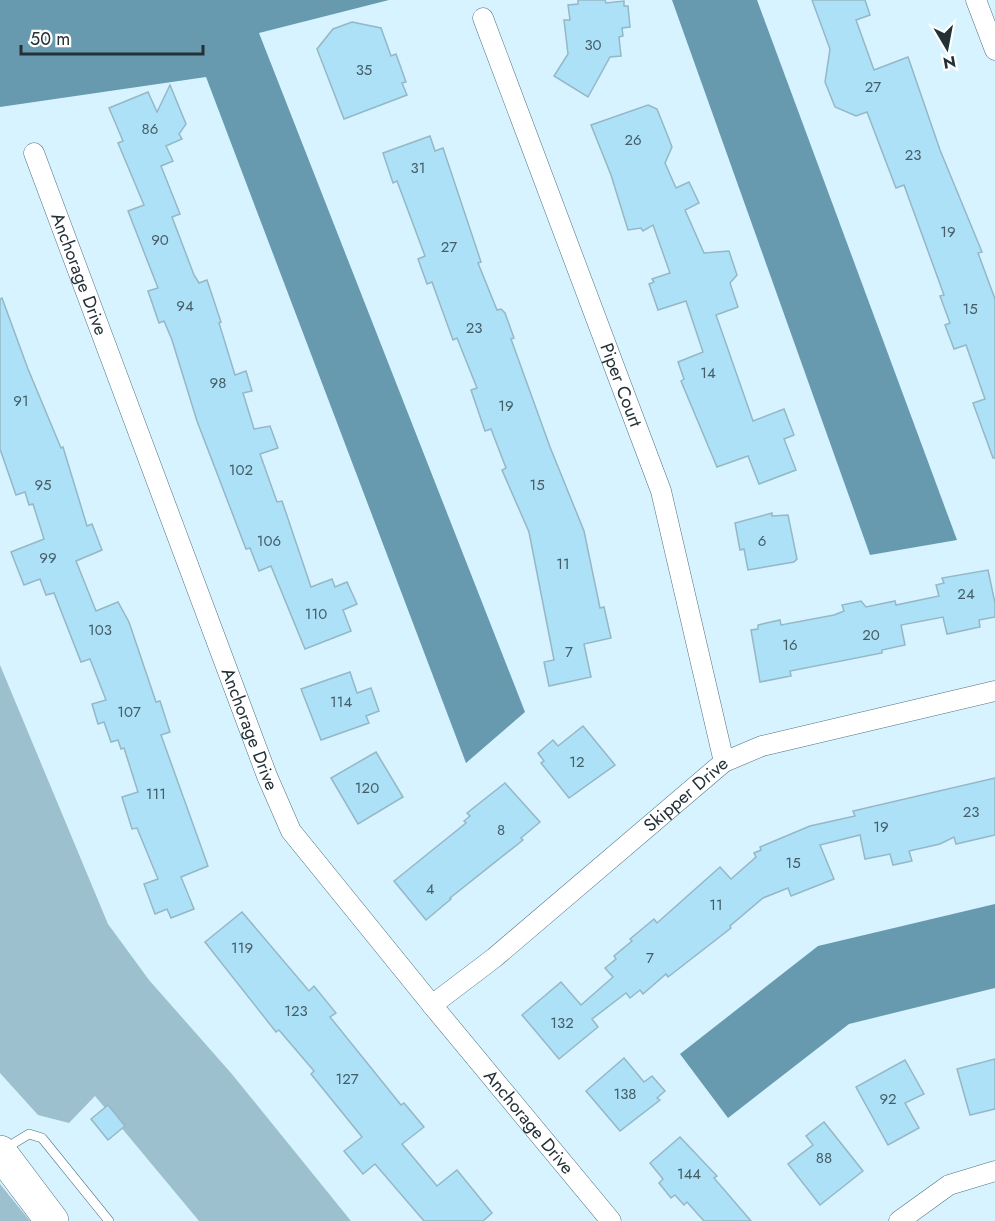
<svg xmlns="http://www.w3.org/2000/svg" width="995" height="1221" font-family="Jost,sans-serif">
	<style>
		.green { fill: #9dc0ce }
		.water { fill: #679aaf }
		.building { fill: #ace1f7; stroke: #95b7c6; stroke-width: 1.5 }
		.lines { fill: none; stroke-linecap: round; stroke-linejoin: round }
		.lane-casing { stroke: #50717f; stroke-width: 10 }
		.street-casing { stroke: #50717f; stroke-width: 21 }
		.highway-casing { stroke: #50717f; stroke-width: 34 }
		.lane { stroke: #fff; stroke-width: 9 }
		.street { stroke: #fff; stroke-width: 20 }
		.highway { stroke: #fff; stroke-width: 33 }
		.labels { text-anchor: middle; dominant-baseline: central; stroke-width: 4.5; stroke-linejoin: round; paint-order: stroke }
		.number-label { font-size: 15px; fill: #455d67 }
		.street-label { font-size: 18px; fill: #233137; stroke: #fff }
	</style>
	<rect width="100%" height="100%" fill="#d6f3ff"/>
	<!-- green -->
	<g class="green">
		<polygon points="0,665 108,924 149,980 231,1073 351,1221 199,1221 95,1096 69,1123 38,1115 0,1073"/>
		<polygon points="0,1184 30,1221 0,1221"/>
	</g>
	<!-- water -->
	<g class="water">
		<polygon points="0,0 389,0 259,33 525,712 466,763 206,77 0,107"/>
		<polygon points="672,0 757,0 957,540 870,555"/>
		<polygon points="995,904 995,988 849,1024 728,1118 680,1054 818,946"/>
	</g>
	<!-- building -->
	<g class="building">
		<polygon points="578,0 605,0 606,3 624,1 624,6 628,6 630,27 622,28 623,36 619,37 621,56 610,57 588,97 554,76 568,54 564,20 570,20 568,5 578,4"/>
		<polygon points="812,0 865,0 870,15 856,20 874,70 908,57 940,150 982,252 978,253 995,299 995,458 993,458 973,403 985,399 966,345 954,349 945,325 950,323 940,296 944,295 904,185 896,188 867,112 856,116 835,107 825,82 830,49"/>
		<polygon points="352,22 381,28 391,56 396,54 406,82 402,83 407,95 344,119 317,49 333,29"/>
		<polygon points="170,85 186,124 179,134 182,139 166,146 173,161 161,166 180,214 172,217 194,275 199,283 207,280 221,322 219,323 235,375 246,371 252,391 243,393 254,429 270,426 278,448 260,454 277,502 282,501 311,587 332,579 335,587 347,582 357,604 343,610 351,631 305,649 271,566 259,571 250,548 246,549 197,421 172,340 164,321 159,323 148,291 158,288 128,211 144,205 118,143 123,141 109,108 148,92 157,112"/>
		<polygon points="648,105 657,109 667,134 672,147 665,163 676,188 689,182 699,203 685,210 704,253 729,251 737,275 730,283 738,307 716,315 753,421 784,409 794,435 784,439 796,470 759,484 748,456 717,467 681,381 684,379 678,362 703,352 686,301 658,310 649,284 654,282 652,279 670,273 653,225 643,231 641,228 628,230 611,175 591,125"/>
		<polygon points="430,136 435,151 443,148 481,262 478,263 497,310 501,309 505,313 514,338 511,339 550,447 584,531 600,608 604,607 611,638 584,644 591,677 549,686 544,662 554,660 529,532 502,470 506,468 491,429 485,431 471,390 477,388 457,338 453,340 432,282 427,284 418,259 425,256 397,181 393,183 383,153"/>
		<polygon points="2,298 28,369 61,448 63,447 87,526 92,524 102,550 76,561 96,611 118,602 129,622 156,702 160,701 170,732 161,735 208,866 181,877 194,909 171,918 167,909 155,914 144,884 158,879 137,828 132,829 122,797 138,792 124,748 121,749 118,740 111,742 104,722 98,724 92,704 106,700 90,659 81,662 54,593 46,595 40,579 24,585 11,552 44,539 33,504 29,505 25,492 16,495 0,449 0,299"/>
		<polygon points="772,513 772,516 788,515 797,559 794,562 748,570 744,549 740,550 735,523"/>
		<polygon points="988,570 995,603 995,617 979,620 980,627 947,634 943,617 901,625 905,645 882,650 882,653 790,671 791,676 760,682 751,630 758,629 758,625 780,620 781,625 834,615 844,611 842,605 861,601 866,607 895,601 896,605 939,596 936,585 944,583 942,578"/>
		<polygon points="350,672 357,693 371,688 379,711 366,716 369,723 321,740 301,689"/>
		<polygon points="583,726 615,765 569,798 541,763 544,761 538,753 553,740 558,746"/>
		<polygon points="376,752 403,797 358,824 331,778"/>
		<polygon points="995,778 995,835 956,844 954,837 940,844 909,851 912,861 893,865 890,854 865,859 860,835 820,845 834,879 791,896 788,888 763,898 730,926 731,928 668,977 666,974 643,994 640,990 630,998 626,993 592,1019 598,1027 559,1059 522,1015 561,982 581,1005 613,977 605,968 616,959 614,956 632,941 630,939 654,919 657,923 720,867 731,879 756,857 754,853 761,850 760,847 810,826 855,816 853,811"/>
		<polygon points="505,783 540,822 521,838 523,840 450,898 451,899 426,920 394,881 466,823 464,821 470,816 467,813"/>
		<polygon points="242,912 309,991 314,986 336,1013 330,1017 401,1105 404,1103 424,1127 402,1144 437,1186 457,1170 492,1213 483,1221 424,1221 375,1164 363,1174 344,1151 362,1137 311,1074 314,1071 279,1030 276,1032 205,942"/>
		<polygon points="624,1058 644,1082 652,1076 665,1091 657,1098 660,1100 620,1131 586,1091"/>
		<polygon points="995,1059 995,1109 970,1115 957,1069"/>
		<polygon points="905,1060 924,1094 905,1103 919,1128 888,1145 856,1087"/>
		<polygon points="108,1105 125,1126 108,1140 91,1119"/>
		<polygon points="824,1122 863,1171 820,1205 788,1164 813,1145 806,1136"/>
		<polygon points="680,1137 717,1176 714,1178 751,1221 704,1221 687,1202 684,1205 675,1195 671,1198 659,1183 663,1179 650,1163"/>
	</g>
	<g class="lines">
		<defs>
			<polyline id="lane" points="6,1148 29,1134 42,1138 109,1221"/>
			<g id="street">
				<polyline points="976,0 995,50"/>
				<path id="s1" d="M483 18 661 491 724 762"/>
				<path id="s2" d="M34 153 267 776 291 831 432 1005 611 1221"/>
				<path id="s3" d="M432 1005 494 958 724 762 762 746 995 691"/>
				<polyline points="899,1221 949,1185 995,1171"/>
			</g>
			<polyline id="highway" points="0,1152 52,1221"/>
		</defs>
		<!-- lane casing -->
		<use href="#lane" class="lane-casing"/>
		<!-- street casing -->
		<use href="#street" class="street-casing"/>
		<!-- highway casing -->
		<use href="#highway" class="highway-casing"/>
		<!-- lane -->
		<use href="#lane" class="lane"/>
		<!-- street -->
		<use href="#street" class="street"/>
		<!-- highway -->
		<use href="#highway" class="highway"/>
	</g>
	<g class="labels">
		<!-- number labels -->
		<g class="number-label">
			<text x="593" y="45">30</text>
			<text x="364" y="70">35</text>
			<text x="873" y="87">27</text>
			<text x="150" y="129">86</text>
			<text x="633" y="140">26</text>
			<text x="913" y="155">23</text>
			<text x="418" y="168">31</text>
			<text x="948" y="232">19</text>
			<text x="160" y="240">90</text>
			<text x="449" y="247">27</text>
			<text x="185" y="306">94</text>
			<text x="970" y="309">15</text>
			<text x="474" y="328">23</text>
			<text x="708" y="373">14</text>
			<text x="218" y="383">98</text>
			<text x="21" y="401">91</text>
			<text x="506" y="406">19</text>
			<text x="241" y="470">102</text>
			<text x="43" y="485">95</text>
			<text x="537" y="485">15</text>
			<text x="269" y="541">106</text>
			<text x="762" y="541">6</text>
			<text x="48" y="558">99</text>
			<text x="563" y="564">11</text>
			<text x="966" y="594">24</text>
			<text x="316" y="614">110</text>
			<text x="100" y="630">103</text>
			<text x="871" y="635">20</text>
			<text x="790" y="645">16</text>
			<text x="569" y="652">7</text>
			<text x="341" y="702">114</text>
			<text x="129" y="712">107</text>
			<text x="577" y="762">12</text>
			<text x="367" y="788">120</text>
			<text x="156" y="794">111</text>
			<text x="971" y="812">23</text>
			<text x="881" y="827">19</text>
			<text x="501" y="830">8</text>
			<text x="793" y="863">15</text>
			<text x="430" y="889">4</text>
			<text x="716" y="905">11</text>
			<text x="242" y="948">119</text>
			<text x="650" y="958">7</text>
			<text x="296" y="1011">123</text>
			<text x="562" y="1023">132</text>
			<text x="347" y="1079">127</text>
			<text x="625" y="1094">138</text>
			<text x="888" y="1099">92</text>
			<text x="824" y="1158">88</text>
			<text x="689" y="1174">144</text>
		</g>
		<!-- street labels -->
		<g class="street-label">
			<text stroke="none"><textPath href="#s2" startOffset="129">Anchorage Drive</textPath></text>
			<text stroke="none"><textPath href="#s1" startOffset="392">Piper Court</textPath></text>
			<text stroke="none"><textPath href="#s2" startOffset="615">Anchorage Drive</textPath></text>
			<text stroke="none"><textPath href="#s3" startOffset="330">Skipper Drive</textPath></text>
			<text stroke="none"><textPath href="#s2" startOffset="1101">Anchorage Drive</textPath></text>
		</g>
	</g>
	<!-- north arrow -->
	<g transform="translate(947 48) rotate(170)" stroke="#ffffff" stroke-width="4.5" paint-order="stroke">
	<path d="M0-4.5L10 22L0 15L-10 22Z" fill="#233137"/>
	<text y="-9" font-size="16" font-weight="bold" text-anchor="middle" fill="#233137">N</text>
	</g>
	<!-- scale -->
	<path d="M21 45v9h182v-9" fill="none" stroke="#233137" stroke-width="3"/>
	<text x="30" y="45" font-size="18" fill="#233137" stroke="#ffffff" stroke-width="4.5" paint-order="stroke">50 m</text>
</svg>
